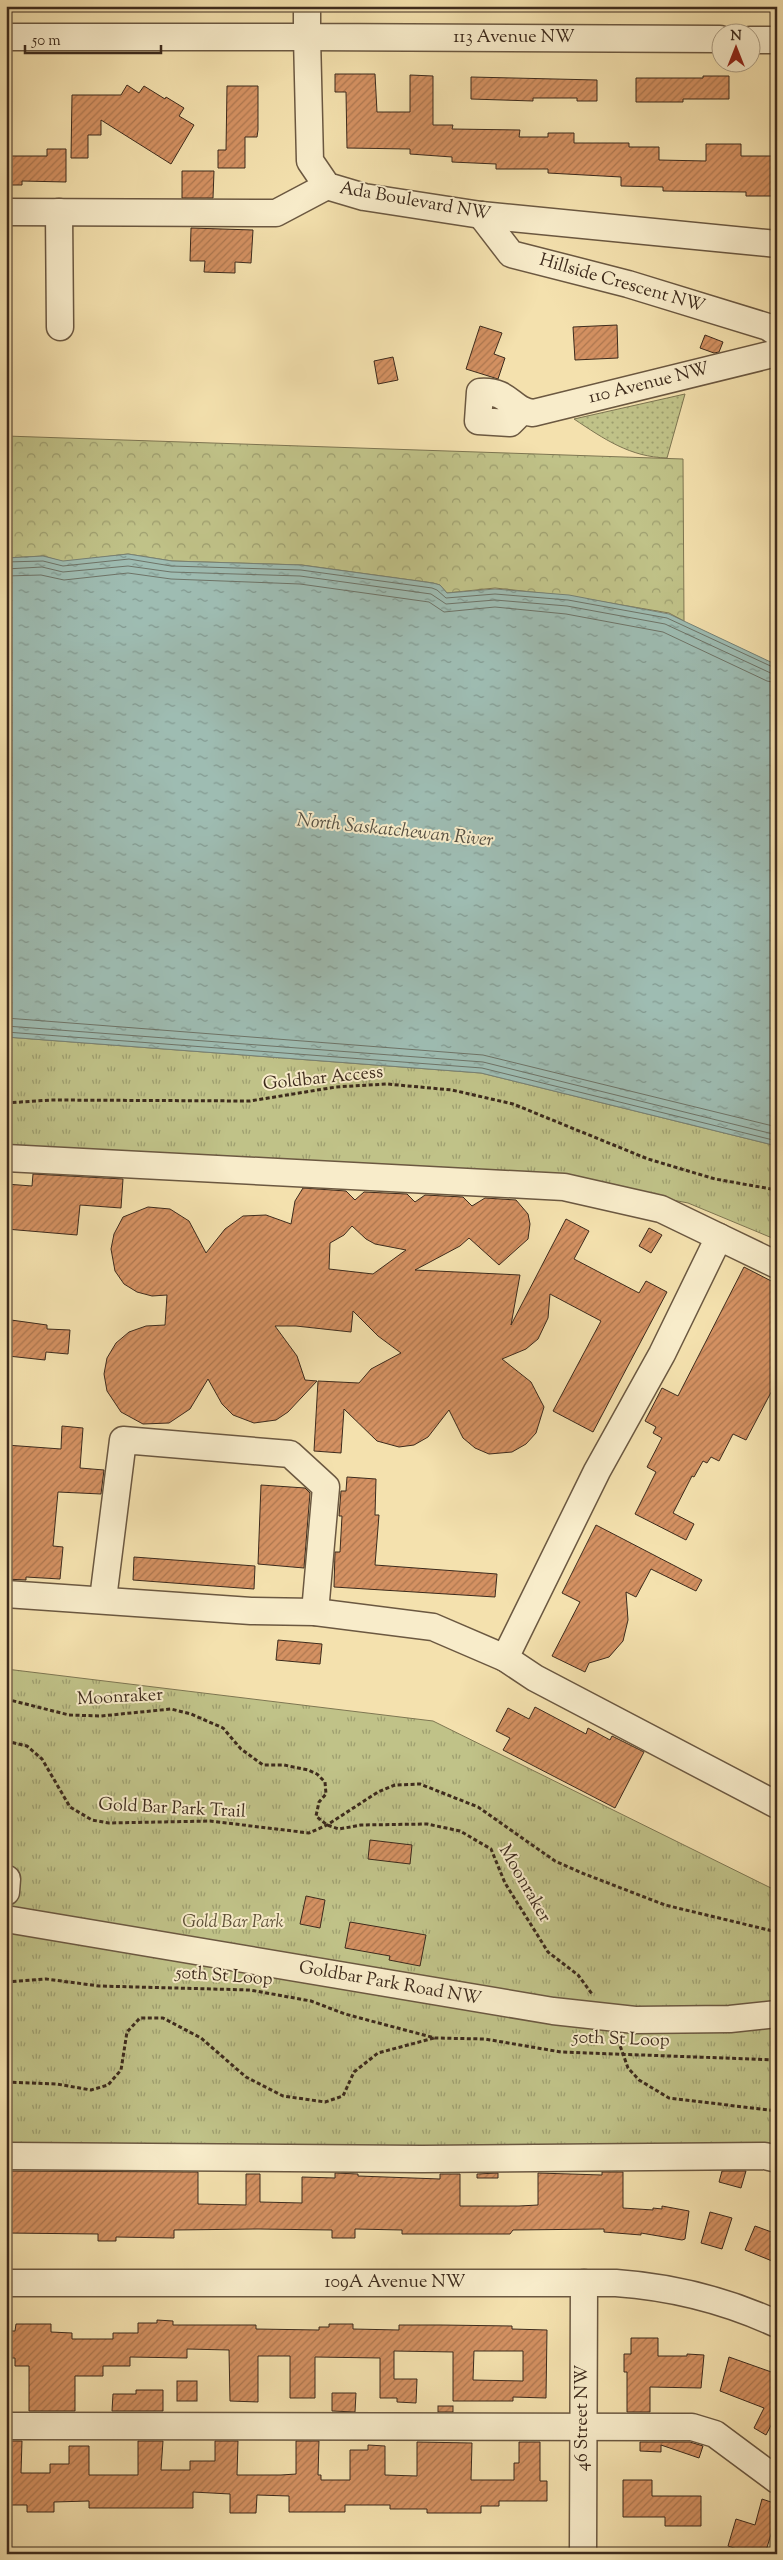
<svg xmlns="http://www.w3.org/2000/svg" width="783" height="2560" font-family="'Sorts Mill Goudy',serif">
	<style>
		.grass { fill: url(#grass-dots); stroke: #7e7652 }
		.forest { fill: url(#forest-crowns); stroke: #7e7652 }
		.park { fill: url(#park-tufts); stroke: #7e7652 }
		.water { fill: url(#water-ripples); stroke: #778276 }
		.lines { fill: none; stroke-linecap: round; stroke-linejoin: round }
		.shore { stroke: #6e7468; stroke-width: 1 }
		.building { fill: url(#building-hatch); stroke: #3d2b1d; fill-rule: evenodd }
		.minor-casing { stroke: #6b5841; stroke-width: 29 }
		.path { stroke: #3d2b1d; stroke-width: 3; stroke-dasharray: 4 2.5; stroke-linecap: butt }
		.minor { stroke: #f8ecca; stroke-width: 26 }
		.labels { text-anchor: middle; dominant-baseline: central; stroke-width: 4; stroke-linejoin: round; paint-order: stroke }
		.street-label { font-size: 18px; fill: #3d2b1d; stroke: #f8ecca }
		.park-label { font-size: 18px; font-style: italic; fill: #5e5138; stroke: #f8ecca }
		.water-label { font-size: 19px; font-style: italic; fill: #554f42; stroke: #f8ecca }
	</style>
	<defs>
		<pattern id="grass-dots" width="8" height="8" patternUnits="userSpaceOnUse" patternTransform="scale(1.25)"><rect width="8" height="8" fill="#c0c288"/><path d="M2 2h.1M6 6h.1" fill="none" stroke="#9d9e6f" stroke-width="1.8" stroke-linecap="round"/></pattern>
		<pattern id="forest-crowns" width="20" height="18" patternUnits="userSpaceOnUse" patternTransform="scale(1.25)"><rect width="20" height="18" fill="#c0c288"/><path d="M2 6a3 3 0 1 1 6 0M12 15a3 3 0 1 1 6 0" fill="none" stroke="#9d9e6f"/></pattern>
		<pattern id="park-tufts" width="24" height="20" patternUnits="userSpaceOnUse" patternTransform="scale(1.25)"><rect width="24" height="20" fill="#c0c288"/><path d="M3 7l-1-3M5 7V3M7 7l1-3M15 17l-1-3M17 17v-4M19 17l1-3" fill="none" stroke="#9d9e6f"/></pattern>
		<pattern id="water-ripples" width="26" height="14" patternUnits="userSpaceOnUse" patternTransform="scale(1.25)"><rect width="26" height="14" fill="#9ebcb2"/><path d="M2 4q2-2 4 0t4 0M15 11q2-2 4 0t4 0" fill="none" stroke="#829990"/></pattern>
		<pattern id="building-hatch" width="6" height="6" patternUnits="userSpaceOnUse" patternTransform="scale(1.25)"><rect width="6" height="6" fill="#d49162"/><path d="M-1 1l2-2M0 6l6-6M5 7l2-2" fill="none" stroke="#ad7750"/></pattern>
	</defs>
	<rect width="100%" height="100%" fill="#f4e1ae"/>
	<filter id="stains"><feTurbulence type="fractalNoise" baseFrequency=".004" numOctaves="4"/><feColorMatrix values="0 0 0 0 .2 0 0 0 0 .09 0 0 0 0 .02 0 0 0 .5 -.17"/></filter>
	<radialGradient id="worn" r=".72"><stop offset=".6" stop-color="#630" stop-opacity="0"/><stop offset="1" stop-color="#630" stop-opacity=".3"/></radialGradient>
	<!-- grass -->
	<path class="grass" d="M685 394 667 458C630 457 604 439 574 419Z"/>
	<!-- forest -->
	<polygon class="forest" points="6,436 683,459 684,621 669,613 569,596 495,588 447,593 440,585 433,583 302,565 172,561 128,554 63,562 44,556 6,558"/>
	<!-- park -->
	<g class="park">
		<polygon points="6,1037 481,1073 777,1146 777,1240 688,1203 561,1178 6,1146"/>
		<polygon points="6,1669 433,1721 777,1891 777,2150 6,2148"/>
	</g>
	<!-- water -->
	<polygon class="water" points="128,554 172,561 301,565 433,583 440,585 447,593 495,589 569,595 669,614 777,665 777,1146 481,1073 6,1037 6,558 43,556 63,561"/>
	<g class="lines">
		<!-- shore -->
		<g class="shore">
			<polyline points="6,562 43,561 63,566 129,559 171,566 301,570 432,588 437,590 446,598 495,594 568,600 667,618 777,669"/>
			<polyline points="6,569 42,567 63,572 128,566 171,572 300,576 431,594 446,604 495,600 567,606 665,624 777,676"/>
			<polyline points="6,576 41,575 64,580 128,573 171,579 300,584 429,602 444,612 495,607 566,614 663,632 767,681 777,683"/>
			<polyline points="6,1018 483,1055 777,1127"/>
			<polyline points="6,1026 483,1062 777,1135"/>
			<polyline points="6,1032 482,1068 777,1141"/>
		</g>
	</g>
	<!-- building -->
	<g class="building">
		<polygon points="335,74 375,74 377,112 410,112 410,75 433,76 433,125 453,125 452,129 520,130 519,137 548,137 548,133 574,133 574,143 629,143 629,147 659,147 659,160 706,161 706,144 741,144 741,156 777,156 777,196 746,196 746,192 663,191 663,187 621,186 621,177 548,173 548,169 496,169 496,164 452,162 452,157 410,154 410,149 347,148 346,92 335,92"/>
		<polygon points="703,76 729,76 729,99 683,99 683,102 636,102 636,78 703,78"/>
		<polygon points="471,77 597,80 597,101 577,101 577,98 533,98 533,101 471,99"/>
		<polygon points="127,85 139,93 144,86 165,99 166,97 184,108 179,116 194,125 171,164 101,120 101,135 88,135 88,158 71,158 72,95 121,95"/>
		<polygon points="227,86 258,86 258,130 257,137 245,137 245,168 218,168 218,150 226,150"/>
		<polygon points="47,149 66,149 66,182 22,181 22,185 6,185 6,156 47,156"/>
		<polygon points="182,171 214,171 213,198 182,198"/>
		<polygon points="191,228 253,230 251,263 235,262 235,273 204,272 205,261 190,261"/>
		<polygon points="617,325 618,358 575,360 573,327"/>
		<polygon points="480,326 502,333 494,354 505,358 498,379 466,369"/>
		<polygon points="705,335 723,342 719,352 714,353 700,348"/>
		<polygon points="393,357 398,380 378,384 374,361"/>
		<polygon points="33,1174 123,1179 121,1208 80,1205 77,1235 6,1229 6,1184 32,1186"/>
		<path d="M303 1188 346 1191 355 1200 364 1192 407 1194 415 1202 425 1195 463 1197 472 1206 485 1198 516 1200 528 1214 530 1224 528 1239 499 1265 469 1238 460 1246 415 1270 520 1275 511 1325 566 1219 589 1231 574 1259 639 1293 646 1281 667 1292 593 1432 553 1411 601 1321 550 1294 548 1318 538 1339 526 1349 502 1359 531 1382 544 1407 536 1433 526 1444 512 1452 489 1454 475 1448 463 1438 449 1410 428 1437 414 1445 399 1447 377 1441 344 1409 341 1453 314 1451 318 1381 359 1383 371 1369 401 1353 378 1336 353 1311 351 1332 296 1326H275L297 1356 305 1380 317 1381 288 1412 276 1420 254 1423 233 1415 222 1404 208 1379 190 1409 169 1423 143 1424 121 1412 107 1391 104 1374 107 1358 116 1343 129 1332 146 1326 165 1325 167 1295 152 1296 137 1292 124 1284 115 1271 111 1249 114 1234 123 1217 148 1207 170 1209 189 1221 206 1253 225 1229 243 1216 266 1215 291 1224 295 1201ZM352 1226 366 1239 375 1244 406 1250 373 1274 329 1269 330 1243 344 1235Z"/>
		<polygon points="649,1228 662,1235 651,1253 639,1246"/>
		<polygon points="744,1267 777,1284 777,1381 746,1440 733,1434 719,1461 711,1457 707,1463 703,1461 694,1477 692,1476 673,1513 694,1524 686,1540 635,1514 656,1472 647,1467 662,1438 653,1433 656,1427 645,1421 662,1388 678,1396"/>
		<polygon points="11,1320 47,1325 47,1329 70,1330 68,1354 46,1352 45,1360 8,1356 6,1327 10,1327"/>
		<polygon points="62,1426 83,1428 80,1468 104,1470 101,1494 58,1492 53,1546 63,1547 60,1579 26,1577 26,1580 6,1579 6,1445 61,1449"/>
		<polygon points="347,1477 376,1479 375,1515 379,1515 375,1565 497,1574 495,1597 334,1587 335,1552 340,1552 342,1516 339,1516 341,1491 346,1491"/>
		<polygon points="261,1485 305,1488 310,1493 304,1568 258,1564"/>
		<polygon points="596,1525 702,1580 696,1591 651,1569 636,1597 626,1592 628,1620 623,1641 609,1657 589,1663 585,1672 552,1656 580,1602 562,1593"/>
		<polygon points="134,1557 255,1566 254,1589 133,1580"/>
		<polygon points="278,1640 322,1644 320,1664 276,1660"/>
		<polygon points="535,1707 586,1734 588,1728 610,1740 612,1736 644,1752 615,1808 503,1750 510,1738 496,1731 508,1708 529,1719"/>
		<polygon points="370,1840 412,1845 410,1864 368,1859"/>
		<polygon points="306,1896 325,1900 320,1928 300,1924"/>
		<polygon points="350,1922 426,1935 420,1966 389,1960 390,1956 345,1948"/>
		<polygon points="6,2171 198,2172 198,2204 246,2205 246,2174 260,2174 260,2202 302,2203 302,2177 335,2178 335,2173 358,2174 358,2176 440,2179 440,2174 460,2174 460,2206 519,2206 538,2205 538,2173 602,2175 602,2172 623,2172 623,2208 653,2210 653,2208 662,2209 662,2206 689,2211 685,2239 682,2240 641,2233 641,2235 604,2232 604,2229 513,2230 510,2234 402,2234 402,2230 355,2229 355,2238 332,2238 332,2230 258,2229 174,2230 174,2238 116,2237 116,2241 98,2241 98,2234 6,2233"/>
		<polygon points="722,2171 746,2171 741,2188 719,2182"/>
		<polygon points="498,2173 498,2178 477,2178 477,2174"/>
		<polygon points="710,2212 732,2218 722,2249 701,2243"/>
		<polygon points="755,2226 777,2234 777,2263 745,2250"/>
		<path d="M157 2320 173 2321V2325H256V2329L319 2330V2327H329V2324H353V2329L399 2330V2325H441L512 2326V2329L547 2330 546 2398 513 2397V2401H453V2352L394 2351V2379H417L416 2403 397 2402V2398H380V2358L315 2357V2398H290V2356H258V2402L230 2401 229 2350 187 2349V2358L130 2357V2366H103V2376H75V2411H29V2366H15V2358H6V2331H15L16 2324H51V2332L72 2333V2339H113V2333H138V2323H157ZM474 2351H523V2381L473 2380Z"/>
		<polygon points="631,2338 658,2338 658,2356 687,2356 687,2354 704,2355 701,2388 650,2387 650,2412 627,2412 627,2372 624,2372 624,2354 631,2354"/>
		<polygon points="729,2357 777,2374 777,2414 766,2435 754,2428 764,2408 720,2391"/>
		<rect x="177" y="2381" width="20" height="20"/>
		<polygon points="136,2390 163,2390 163,2411 112,2411 113,2394 136,2394"/>
		<polygon points="332,2393 356,2393 355,2412 332,2411"/>
		<rect x="438" y="2406" width="15" height="6"/>
		<polygon points="6,2441 22,2441 21,2473 50,2473 50,2464 69,2464 69,2446 89,2446 89,2475 138,2475 138,2441 163,2441 161,2470 190,2470 190,2461 215,2461 215,2441 238,2441 237,2475 281,2475 296,2474 296,2441 319,2441 318,2475 321,2475 321,2480 350,2480 350,2450 368,2450 368,2445 385,2446 385,2475 417,2476 417,2442 472,2443 471,2480 514,2480 514,2463 519,2463 519,2442 540,2442 540,2481 547,2481 547,2501 499,2501 499,2506 481,2506 481,2513 427,2513 427,2509 390,2509 390,2505 345,2505 345,2512 289,2512 289,2496 257,2495 256,2513 230,2513 230,2494 193,2492 193,2508 89,2508 89,2501 54,2502 54,2512 27,2512 27,2505 6,2505"/>
		<polygon points="640,2442 690,2442 703,2446 699,2458 661,2445 661,2452 640,2451"/>
		<polygon points="623,2480 652,2480 652,2496 701,2496 701,2526 665,2526 665,2517 623,2517"/>
		<polygon points="762,2499 777,2504 777,2535 772,2531 765,2554 752,2554 728,2546 736,2519 755,2525"/>
	</g>
	<g class="lines">
		<defs>
			<g id="minor">
				<polyline points="307,6 307,37 720,39"/>
				<polyline points="6,37 307,37 310,161 327,186 364,197 481,215 777,244"/>
				<polyline points="750,40 777,40"/>
				<polyline points="6,212 276,213 327,186"/>
				<polyline points="59,212 60,327"/>
				<polyline points="481,215 511,254 628,284 768,327 777,333"/>
				<path d="M522 411 510 423 478 421 480 392C510 390 510 410 533 413L777 353"/>
				<polyline points="6,1158 564,1187 661,1209 719,1237 662,1354 597,1471 505,1658"/>
				<polyline points="719,1237 777,1265"/>
				<polyline points="6,1594 251,1611 315,1612 433,1627 505,1658 535,1678 777,1805"/>
				<polyline points="103,1599 123,1440 290,1454 326,1487 315,1612"/>
				<polyline points="6,1892 7,1879"/>
				<polyline points="6,1919 553,2011 635,2020 730,2019 777,2014"/>
				<polyline points="6,2156 422,2159 765,2156 777,2159"/>
				<path d="M6 2283H616C673 2287 725 2300 777 2324"/>
				<polyline points="6,2426 692,2427 715,2434 777,2480"/>
				<polyline points="583,2554 584,2283"/>
			</g>
		</defs>
		<!-- minor casing -->
		<use href="#minor" class="minor-casing"/>
		<!-- path -->
		<g class="path">
			<polyline points="6,1103 51,1100 250,1101 336,1087 387,1084 452,1090 513,1104 648,1159 715,1179 777,1190"/>
			<polyline points="6,1699 69,1715 101,1716 171,1709 191,1714 223,1728 241,1749 263,1765 284,1765 308,1770 317,1774 325,1782 326,1794 319,1802 316,1816 327,1825 339,1829 361,1825 427,1824 460,1831 491,1849 505,1883 548,1952 578,1975 592,1994"/>
			<polyline points="6,1741 27,1746 42,1759 70,1807 92,1820 109,1823 210,1821 309,1833 327,1825 378,1792 395,1785 420,1784 478,1807 555,1861 582,1873 665,1905 777,1932"/>
			<polyline points="6,1982 46,1979 99,1986 250,1990 311,2001 345,2014 435,2038 485,2039 561,2052 777,2060"/>
			<polyline points="618,2040 628,2068 639,2080 669,2098 777,2111"/>
			<polyline points="6,2082 57,2084 91,2090 108,2085 121,2070 127,2032 140,2018 163,2018 201,2038 246,2077 283,2096 325,2102 343,2096 354,2072 378,2053 434,2038"/>
		</g>
		<!-- minor -->
		<use href="#minor" class="minor"/>
	</g>
	<g class="labels">
		<!-- street labels -->
		<g class="street-label">
			<text x="514" y="38">113 Avenue NW</text>
			<text transform="translate(415 202) rotate(10)">Ada Boulevard NW</text>
			<text transform="translate(622 284) rotate(16)">Hillside Crescent NW</text>
			<text transform="translate(649 384) rotate(-14)">110 Avenue NW</text>
			<text transform="translate(323 1079) rotate(-6)">Goldbar Access</text>
			<text transform="translate(120 1698) rotate(-3)">Moonraker</text>
			<text transform="translate(172 1809) rotate(3)">Gold Bar Park Trail</text>
			<text transform="translate(524 1884) rotate(60)">Moonraker</text>
			<text transform="translate(224 1977) rotate(4)">50th St Loop</text>
			<text transform="translate(390 1984) rotate(10)">Goldbar Park Road NW</text>
			<text transform="translate(621 2040) rotate(2)">50th St Loop</text>
			<text x="395" y="2283">109A Avenue NW</text>
			<text transform="translate(583 2418) rotate(-90)">46 Street NW</text>
		</g>
		<!-- park labels -->
		<g class="park-label">
			<text x="233" y="1923">Gold Bar Park</text>
		</g>
		<!-- water labels -->
		<g class="water-label">
			<text transform="translate(395 831) rotate(6)">North Saskatchewan River</text>
		</g>
	</g>
	<!-- margin -->
	<rect width="783" height="2560" fill="none" stroke="#f4e1ae" stroke-width="25"/>
	<rect x="8" y="8" width="768" height="2545" fill="none" stroke="#3d2b1d" stroke-width="2.5"/>
	<rect x="12" y="12" width="758" height="2535" fill="none" stroke="#3d2b1d"/>
	<!-- north arrow -->
	<g transform="translate(736 48)"><circle r="24" fill="#f8ecca" stroke="#ad9f85"/>
	<path d="M0-4L9 19L0 12L-9 19Z" fill="#8f2418"/>
	<text y="-8" font-size="14" font-weight="bold" text-anchor="middle" fill="#3d2b1d">N</text>
	</g>
	<!-- scale -->
	<path d="M25 45v8h136v-8" fill="none" stroke="#3d2b1d" stroke-width="2.5"/>
	<text x="32" y="45" font-size="15" fill="#3d2b1d" stroke="#f8ecca" stroke-width="4" paint-order="stroke">50 m</text>
	<rect width="100%" height="100%" filter="url(#stains)"/>
	<rect width="100%" height="100%" fill="url(#worn)"/>
</svg>
